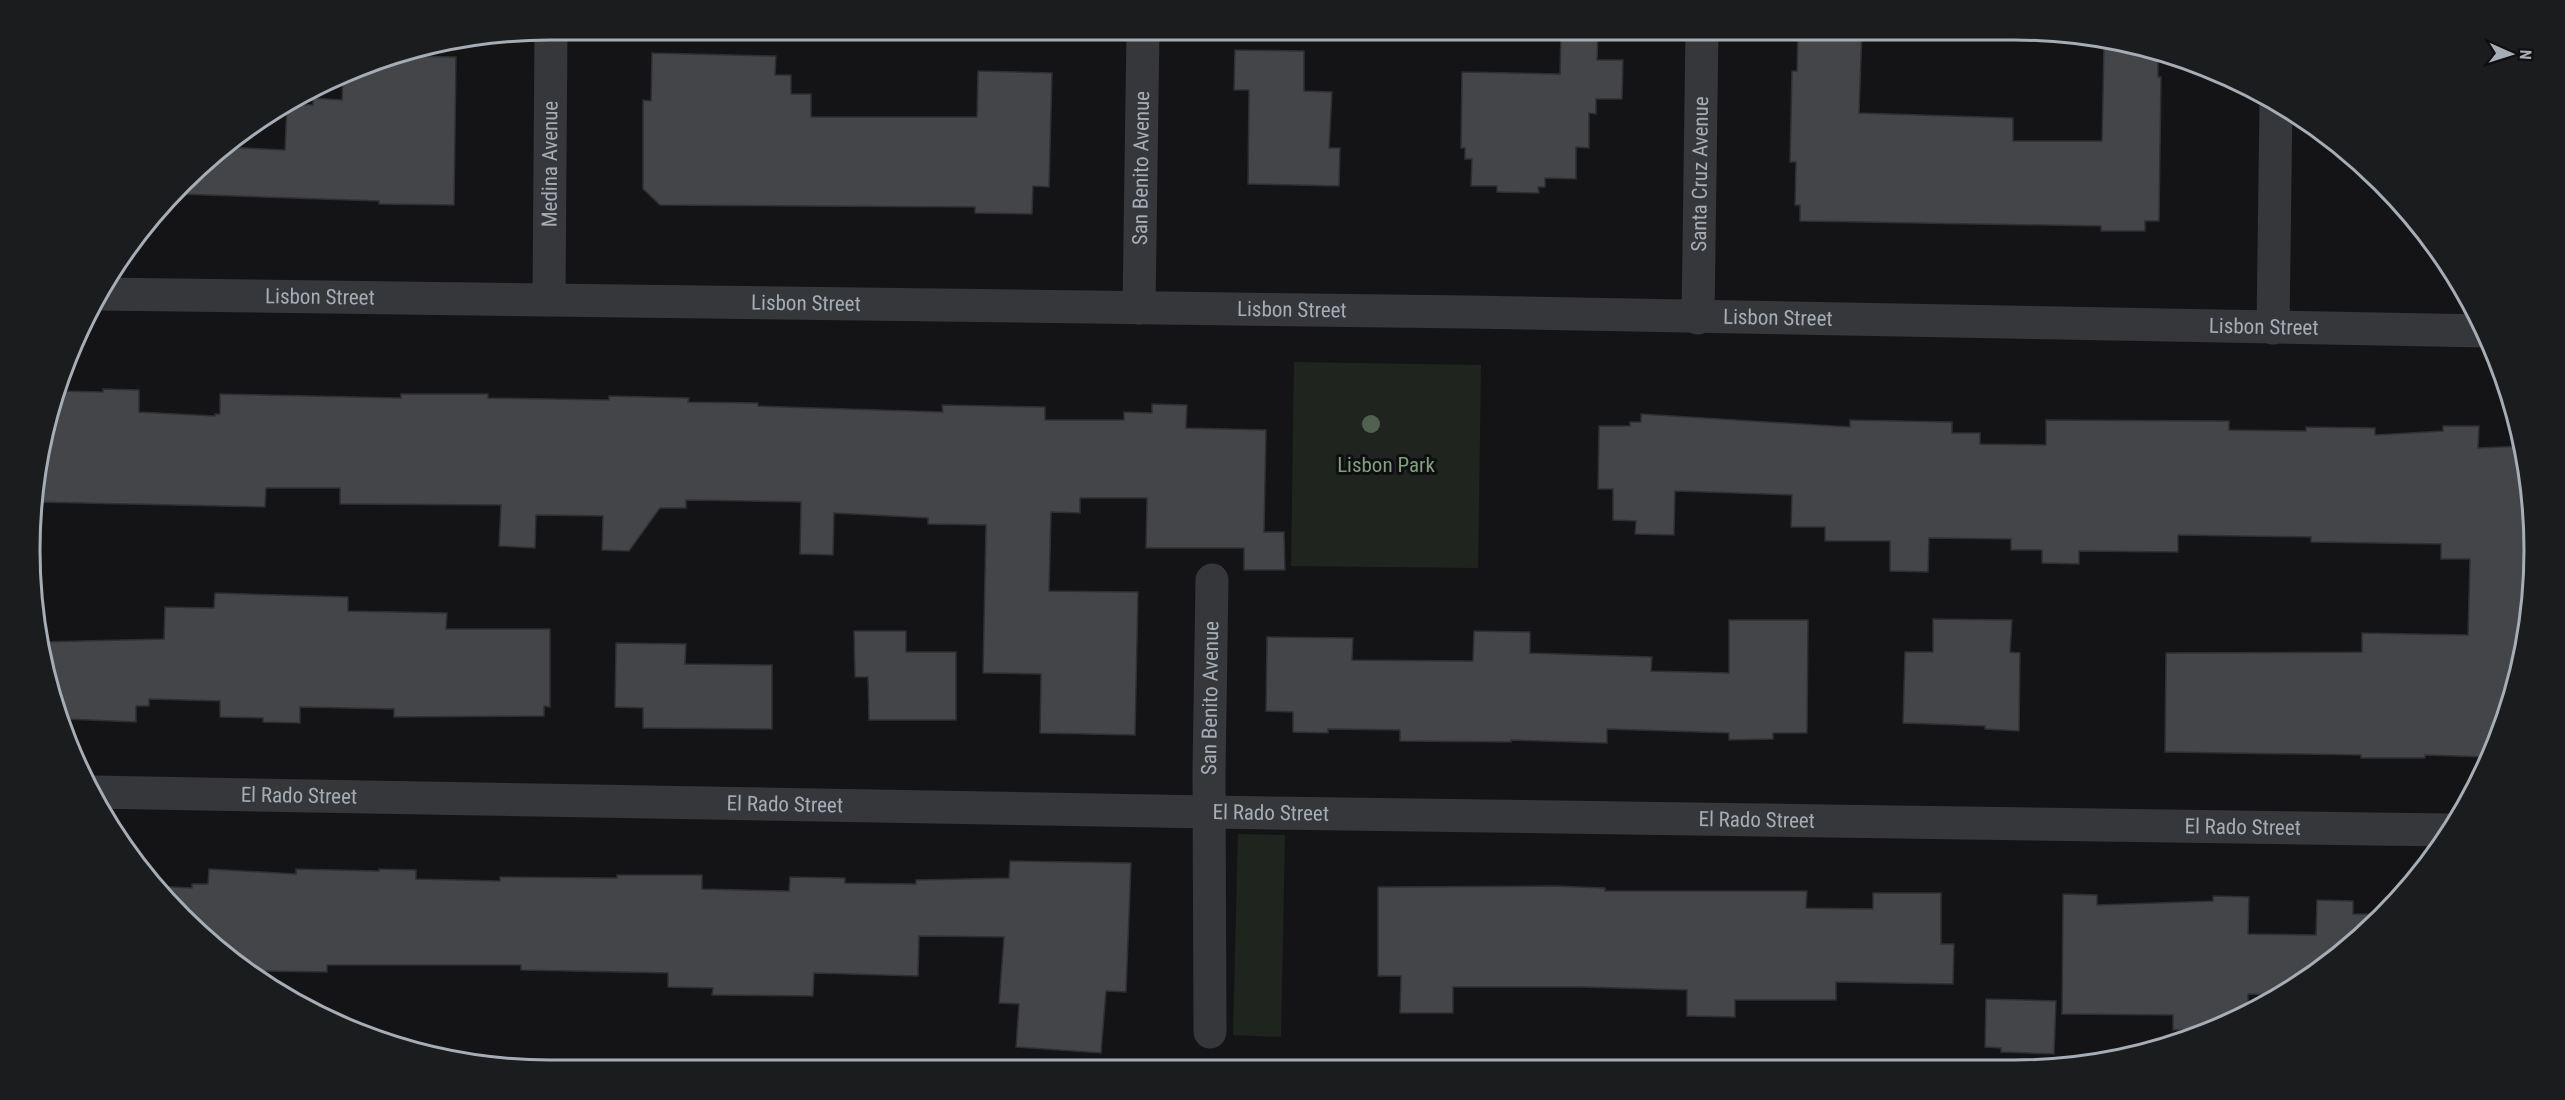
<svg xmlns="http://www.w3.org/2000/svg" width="2565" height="1100" font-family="'Roboto Condensed',sans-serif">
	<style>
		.green { fill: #1f251e }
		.building { fill: #434549; stroke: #2e2f32; stroke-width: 1.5 }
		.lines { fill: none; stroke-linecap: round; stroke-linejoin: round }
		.street { stroke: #35373b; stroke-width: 33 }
		.tree { fill: #50614f }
		.labels { text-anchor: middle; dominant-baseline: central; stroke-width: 6; stroke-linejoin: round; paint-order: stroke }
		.street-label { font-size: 21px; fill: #a7adb5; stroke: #0f0f11 }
		.park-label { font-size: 21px; fill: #82a07e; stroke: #0f0f11 }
		.rim { fill: none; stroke: #a7adb5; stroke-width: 3 }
	</style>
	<rect width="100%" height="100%" fill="#141416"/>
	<!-- green -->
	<g class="green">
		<polygon points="1294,362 1481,365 1478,568 1291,566"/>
		<polygon points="1238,834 1285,835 1281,1037 1233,1035"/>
	</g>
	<!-- building -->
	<g class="building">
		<polygon points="1561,30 1598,30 1597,60 1623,60 1622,99 1596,99 1596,114 1589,113 1589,148 1576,147 1576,179 1545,178 1545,187 1538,187 1539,193 1497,192 1497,186 1471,186 1472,159 1465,159 1465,148 1461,148 1462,72 1560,74"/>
		<polygon points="1798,30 1862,30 1859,113 2013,118 2013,141 2102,141 2104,45 2158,54 2158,77 2161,77 2159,221 2145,221 2145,231 2101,231 2101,226 1800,221 1800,205 1795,205 1796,162 1790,162 1792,71 1797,71"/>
		<polygon points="1235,50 1304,51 1304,91 1332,92 1329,148 1340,148 1339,186 1248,184 1249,90 1234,90"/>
		<polygon points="652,53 776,56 775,75 791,75 791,94 811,94 811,117 977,117 978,71 1052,73 1049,187 1033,186 1032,214 975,213 975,207 660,205 643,189 643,100 651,101"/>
		<polygon points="392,56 456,57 454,205 379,204 379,201 178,194 207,159 224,147 285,150 287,104 313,105 313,98 342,100 343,76 383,58"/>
		<polygon points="103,389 139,390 139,412 215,416 215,414 220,414 220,394 401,398 401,394 488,394 488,398 609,400 609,396 689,398 688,402 758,403 758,406 943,412 942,405 1045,407 1045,420 1124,420 1124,412 1152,413 1152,404 1187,405 1186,428 1266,430 1264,532 1284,532 1285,570 1244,570 1244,548 1146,548 1147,498 1080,498 1080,513 1051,512 1049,591 1138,592 1135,735 1040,733 1041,674 983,673 986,525 928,524 928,518 834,513 833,555 800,554 801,502 686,500 686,508 660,508 629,551 602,550 603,516 536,515 535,548 499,546 501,505 340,504 340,488 266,488 265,507 35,502 40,449 62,391 103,392"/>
		<polygon points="1641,414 1850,427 1850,420 1952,422 1952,433 1980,433 1980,444 2046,445 2046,420 2229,421 2229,430 2306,431 2306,427 2375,428 2375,435 2443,431 2443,426 2479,426 2478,448 2522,446 2534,516 2530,618 2507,717 2486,757 2425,755 2425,758 2361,758 2361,755 2165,752 2166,653 2362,652 2362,633 2468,635 2470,559 2441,559 2441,544 2311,542 2311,537 2178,535 2178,552 2079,551 2079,564 2042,563 2042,550 2011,550 2011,539 1929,538 1928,572 1890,571 1890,541 1825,541 1825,527 1791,527 1792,495 1675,491 1674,535 1635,534 1636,521 1613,520 1613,489 1598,489 1599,426 1630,426 1630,422 1641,422"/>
		<polygon points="215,593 348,597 348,611 447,613 446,629 550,629 550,707 544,706 544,716 394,717 394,709 300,707 300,723 263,722 263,718 220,717 220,701 149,699 149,706 136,706 136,722 66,719 40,651 39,642 164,639 165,607 214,608"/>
		<polygon points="1933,619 2012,620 2010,652 2020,653 2019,731 1985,729 1985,726 1903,723 1905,652 1933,652"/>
		<polygon points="1729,620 1808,620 1807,733 1773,733 1773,739 1729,740 1729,733 1607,729 1607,743 1511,740 1511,742 1400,741 1400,730 1328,729 1328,733 1293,732 1293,712 1266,711 1267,637 1353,638 1352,660 1473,661 1474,631 1530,632 1530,653 1652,657 1651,671 1729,673"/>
		<polygon points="854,631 906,631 906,652 956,652 956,720 869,720 868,677 855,677"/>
		<polygon points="616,643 686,644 685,664 772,665 772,729 643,728 643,708 615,707"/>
		<polygon points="1010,861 1131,863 1126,992 1106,991 1101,1053 1016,1047 1019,1004 999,1003 1004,937 919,936 918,976 814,973 813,996 712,995 713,988 668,987 668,973 521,970 521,965 327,965 327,972 249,971 233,962 154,886 192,888 192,884 208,884 209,869 296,874 296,869 379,871 379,869 416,870 416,879 500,881 500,877 617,878 617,875 702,875 702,889 789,891 790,877 845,878 845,883 916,884 916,880 1009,878"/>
		<polygon points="1554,886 1605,888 1605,891 1807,891 1806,908 1873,909 1873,893 1941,893 1941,944 1954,944 1953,984 1836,982 1836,1000 1735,1000 1735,1017 1687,1016 1687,990 1582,987 1453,987 1453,1013 1400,1013 1401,976 1378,976 1378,887"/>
		<polygon points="2063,894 2097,895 2097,905 2213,901 2213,896 2249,897 2248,934 2316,935 2317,900 2353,901 2353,914 2380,914 2332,962 2276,995 2248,994 2248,1011 2215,1030 2173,1030 2173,1015 2062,1014"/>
		<polygon points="1986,999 2056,1001 2054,1054 2001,1052 2001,1048 1985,1047"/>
	</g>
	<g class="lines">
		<!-- street -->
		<g class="street">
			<path id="s1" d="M98 294 1467 312 2486 331"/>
			<path id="s2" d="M549 299 551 30"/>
			<path id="s3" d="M1139 308 1143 30"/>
			<path id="s4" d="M1698 318 1702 30"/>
			<polyline points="2273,328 2276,101"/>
			<path id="s5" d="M93 792 1209 812 2447 830"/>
			<path id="s6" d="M1210 1032 1209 772 1212 580"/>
		</g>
	</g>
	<!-- trees -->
	<circle class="tree" cx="1371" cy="424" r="9"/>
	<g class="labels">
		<!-- street labels -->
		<g class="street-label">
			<text stroke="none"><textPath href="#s2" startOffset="135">Medina Avenue</textPath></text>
			<text stroke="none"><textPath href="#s3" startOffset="140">San Benito Avenue</textPath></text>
			<text stroke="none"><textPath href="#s4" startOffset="144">Santa Cruz Avenue</textPath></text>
			<text stroke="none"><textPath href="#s1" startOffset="222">Lisbon Street</textPath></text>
			<text stroke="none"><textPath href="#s1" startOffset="708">Lisbon Street</textPath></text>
			<text stroke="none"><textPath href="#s1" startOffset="1194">Lisbon Street</textPath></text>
			<text stroke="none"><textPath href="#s1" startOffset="1680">Lisbon Street</textPath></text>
			<text stroke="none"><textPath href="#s1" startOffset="2166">Lisbon Street</textPath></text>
			<text stroke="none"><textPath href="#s6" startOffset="334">San Benito Avenue</textPath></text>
			<text stroke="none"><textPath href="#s5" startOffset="206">El Rado Street</textPath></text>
			<text stroke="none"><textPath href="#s5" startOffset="692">El Rado Street</textPath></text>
			<text stroke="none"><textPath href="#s5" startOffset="1178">El Rado Street</textPath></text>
			<text stroke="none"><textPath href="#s5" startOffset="1664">El Rado Street</textPath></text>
			<text stroke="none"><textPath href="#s5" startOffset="2150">El Rado Street</textPath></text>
		</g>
		<!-- park labels -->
		<g class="park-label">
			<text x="1386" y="465">Lisbon Park</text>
		</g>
	</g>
	<!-- crop -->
	<path d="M0 0H2565V1100H0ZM550 40H2014A510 510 0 0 1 2524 550V550A510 510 0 0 1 2014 1060H550A510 510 0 0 1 40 550V550A510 510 0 0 1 550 40Z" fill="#1b1c1e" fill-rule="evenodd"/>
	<path class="rim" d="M550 40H2014A510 510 0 0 1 2524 550V550A510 510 0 0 1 2014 1060H550A510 510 0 0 1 40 550V550A510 510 0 0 1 550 40Z"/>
	<!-- north arrow -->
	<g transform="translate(2511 54) rotate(93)" stroke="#0f0f11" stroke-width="4.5" paint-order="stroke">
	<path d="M0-4.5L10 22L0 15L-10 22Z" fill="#a7adb5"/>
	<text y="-9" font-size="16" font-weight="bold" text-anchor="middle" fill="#a7adb5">N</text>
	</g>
</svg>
